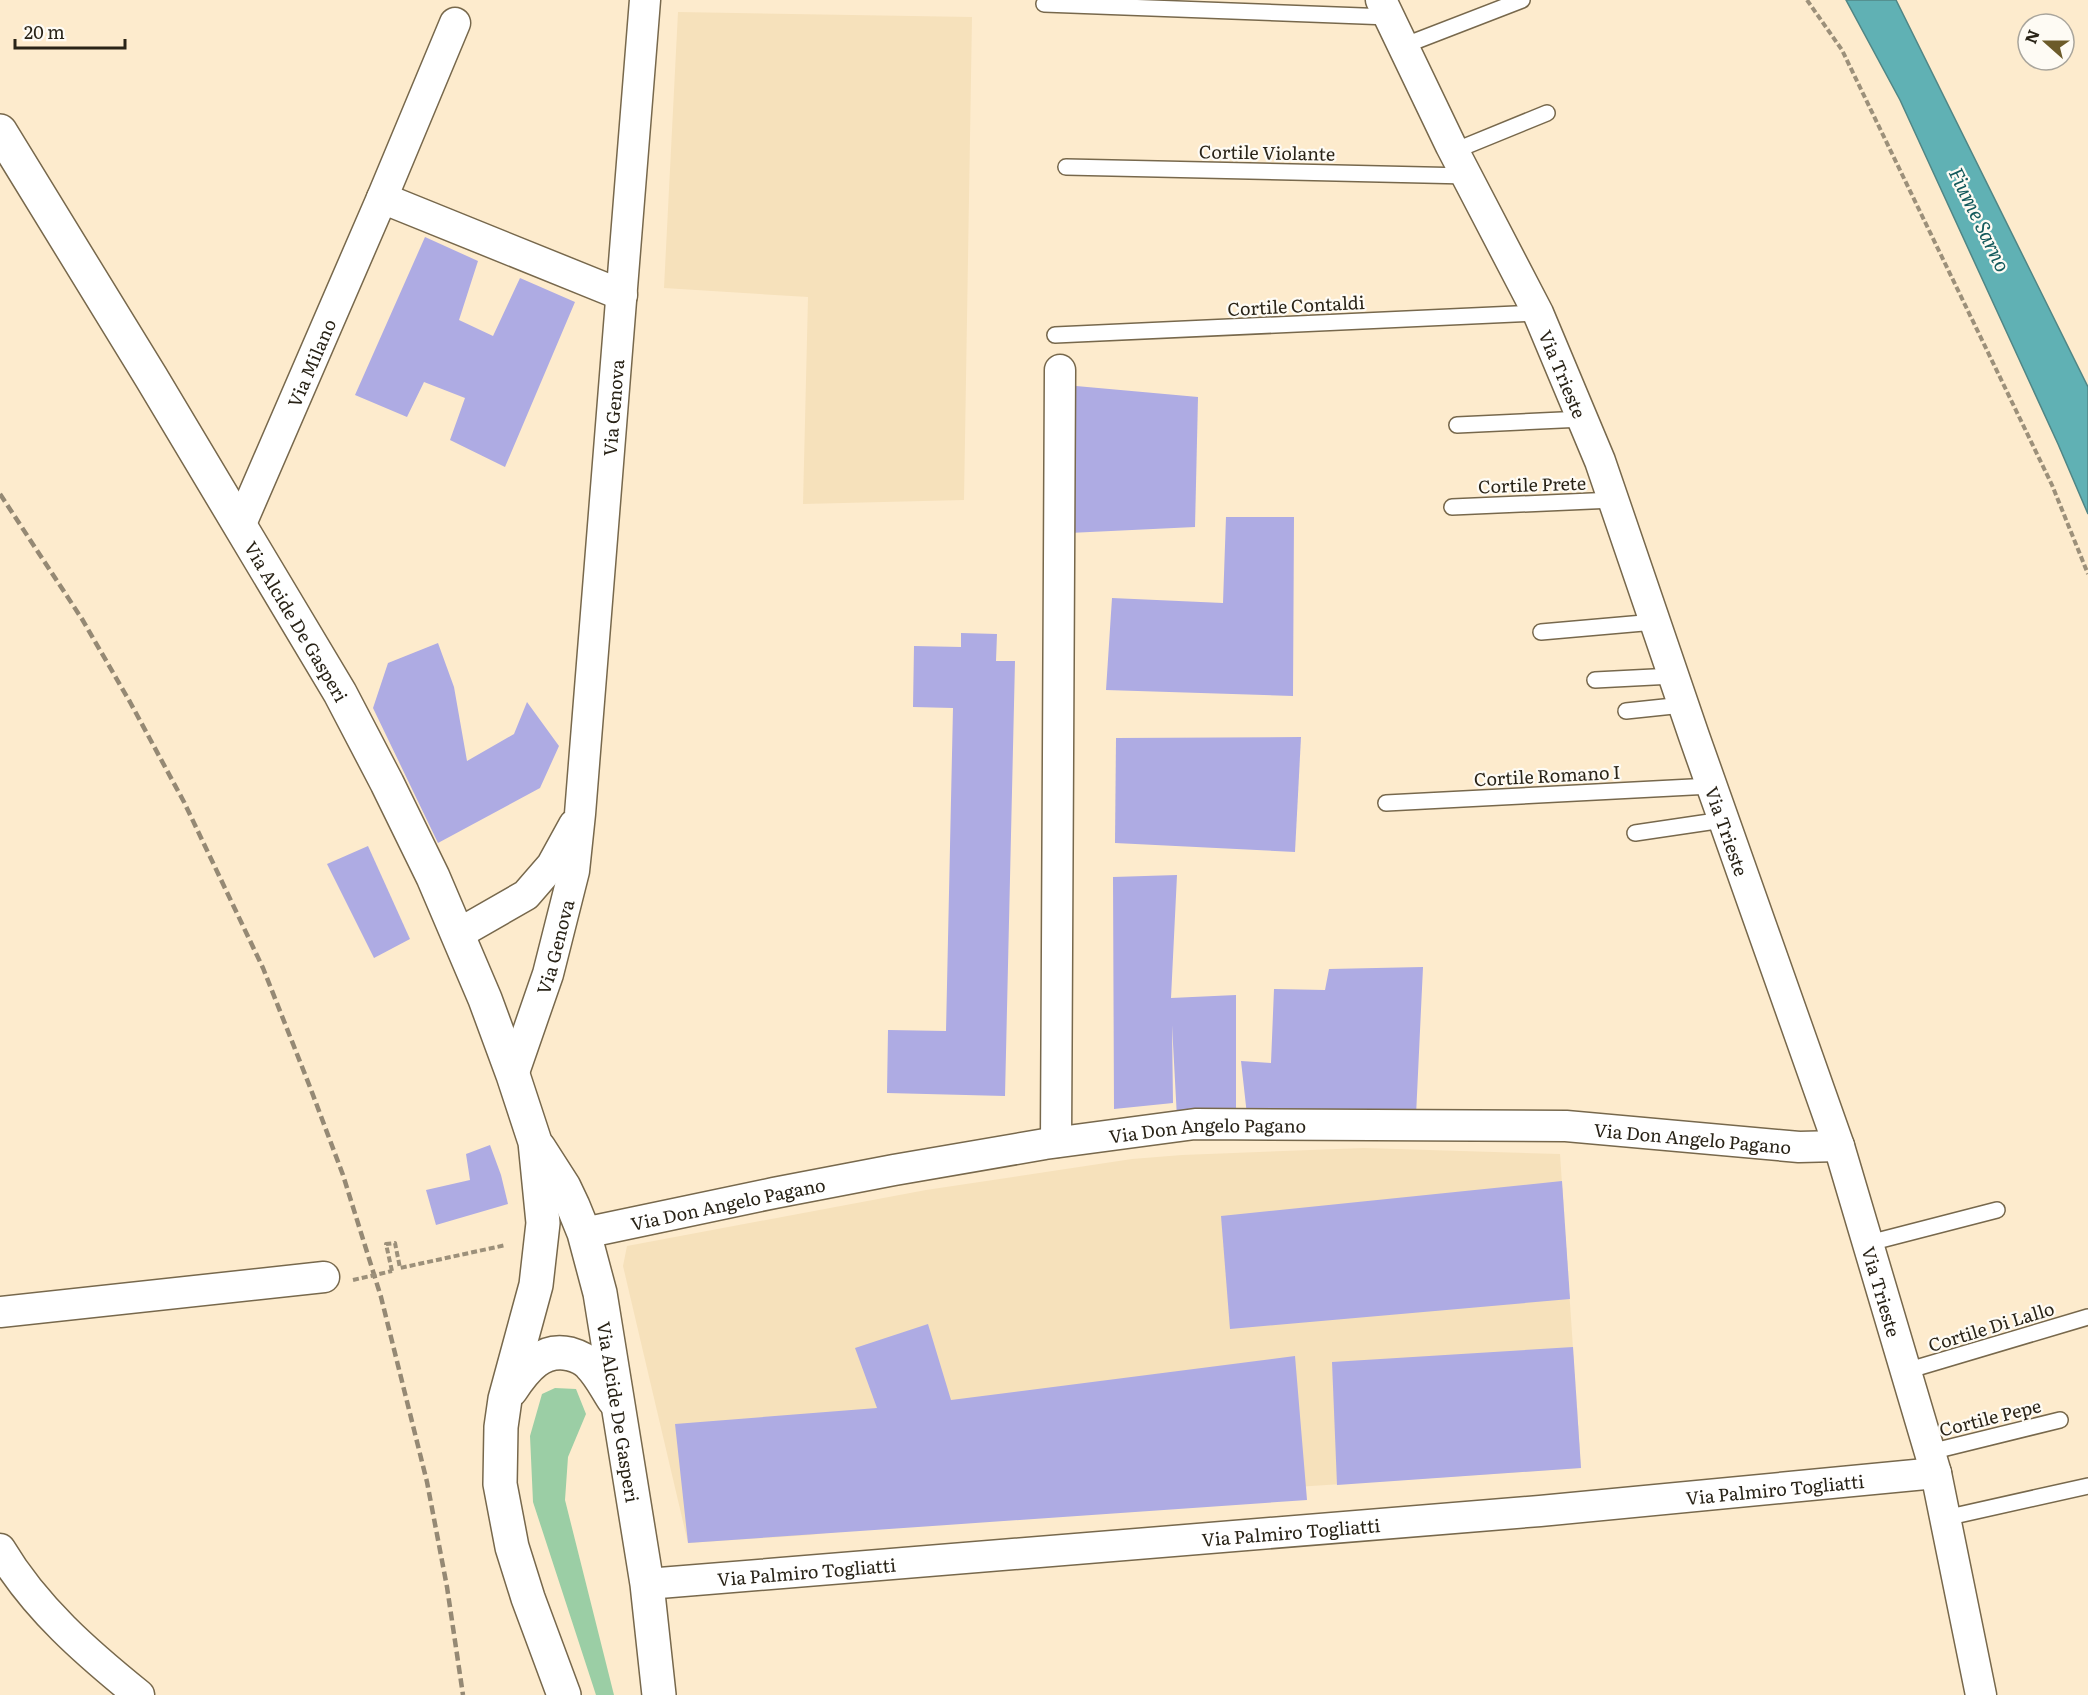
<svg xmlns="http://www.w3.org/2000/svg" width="2088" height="1695" font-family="Literata,serif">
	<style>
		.built { fill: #f6e1bb }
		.green { fill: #9bcea5 }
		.water { fill: #60b1b4; stroke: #508685; stroke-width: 1.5 }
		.building { fill: #aeabe3 }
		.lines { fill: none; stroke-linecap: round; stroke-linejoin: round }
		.service-casing { stroke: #77684c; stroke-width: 18 }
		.minor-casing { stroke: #77684c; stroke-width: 33 }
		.primary-casing { stroke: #77684c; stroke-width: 36 }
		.path { stroke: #9c907a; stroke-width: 4; stroke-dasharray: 6 3; stroke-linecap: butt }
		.service { stroke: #fff; stroke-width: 15 }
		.minor { stroke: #fff; stroke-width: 30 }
		.primary { stroke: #fff; stroke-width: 33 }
		.rail { stroke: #958974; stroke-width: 4.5; stroke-dasharray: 9 4.5; stroke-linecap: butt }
		.path-bridge { stroke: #9c907a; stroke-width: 4; stroke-dasharray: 6 3; stroke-linecap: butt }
		.labels { text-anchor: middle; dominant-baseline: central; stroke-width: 4.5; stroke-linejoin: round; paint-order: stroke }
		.street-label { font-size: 18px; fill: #292317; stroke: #fefbf4 }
		.water-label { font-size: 20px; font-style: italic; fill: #145a5c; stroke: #fefbf4 }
	</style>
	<rect width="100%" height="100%" fill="#fdebcd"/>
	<!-- built -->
	<g class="built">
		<polygon points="678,12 972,17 964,500 803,504 808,297 664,288"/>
		<polygon points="1364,1148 1560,1154 1581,1468 1104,1500 810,1535 688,1543 623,1266 627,1246 926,1190 1132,1159 1182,1155"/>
	</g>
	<!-- green -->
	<polygon class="green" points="555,1388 576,1389 586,1414 568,1457 565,1500 614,1695 596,1695 533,1502 530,1436 542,1394"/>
	<!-- water -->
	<polygon class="water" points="1846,0 1896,0 2088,387 2088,514 2058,444 1900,100"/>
	<!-- building -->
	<g class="building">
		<polygon points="425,237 478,261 459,320 493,336 520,278 575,302 505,467 450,440 465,398 424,382 407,417 355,395"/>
		<polygon points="1076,386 1198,397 1195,527 1069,533"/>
		<polygon points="1226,517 1294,517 1293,696 1106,690 1112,598 1223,603"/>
		<polygon points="961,633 997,634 996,661 1015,661 1005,1096 887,1093 888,1030 946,1031 953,708 913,707 914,646 961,647"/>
		<polygon points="438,643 454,687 467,761 514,734 527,702 559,746 540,788 438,843 373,708 388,663"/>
		<polygon points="1301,737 1295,852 1115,843 1116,738"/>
		<polygon points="368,846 410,939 374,958 327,864"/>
		<polygon points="1177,875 1171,998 1236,995 1236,1115 1177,1118 1172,1025 1173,1103 1114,1109 1113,877"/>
		<polygon points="1423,967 1416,1116 1247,1115 1241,1061 1271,1063 1274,989 1325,990 1329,969"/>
		<polygon points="490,1145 501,1175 508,1204 436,1225 426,1190 470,1180 466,1154"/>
		<polygon points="1562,1181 1570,1299 1230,1329 1221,1216"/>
		<polygon points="928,1324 951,1400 1295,1356 1307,1500 688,1543 675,1424 877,1408 855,1348"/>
		<polygon points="1573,1347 1581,1468 1337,1485 1332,1362"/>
	</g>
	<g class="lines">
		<defs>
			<g id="service">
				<polyline points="1044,4 1389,17"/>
				<polyline points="1403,46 1522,0"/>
				<polyline points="1454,151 1547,113"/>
				<polyline points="1066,167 1468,176"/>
				<polyline points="1055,335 1538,313"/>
				<polyline points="1457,425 1583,419"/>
				<polyline points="1452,507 1614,500"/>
				<polyline points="1541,632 1655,622"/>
				<polyline points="1595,680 1673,676"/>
				<polyline points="1626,711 1683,705"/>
				<polyline points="1386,803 1711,786"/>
				<polyline points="1635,833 1723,820"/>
				<polyline points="1869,1243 1997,1210"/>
				<polyline points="1906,1371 2088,1317"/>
				<polyline points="1930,1452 2060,1420"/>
				<polyline points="1945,1518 2088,1486"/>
			</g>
			<g id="minor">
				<path id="s1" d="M1381 0 1451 146 1538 313 1600 461 1694 736 1839 1146 1936 1473 1981 1695"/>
				<polyline points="382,198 622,295"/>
				<path id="s2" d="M240 526 382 198 455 23"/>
				<polyline points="458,934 526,895 552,865 574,825"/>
				<path id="s3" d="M513 1075 548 974 574 871 580 814 645 0"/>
				<polyline points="1056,1142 1060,370"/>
				<path id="s4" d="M584 1233 774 1193 894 1170 1045 1144 1195 1124 1566 1126 1799 1147 1839 1146"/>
				<polyline points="0,1312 324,1277"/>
				<path d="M0 1549C35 1608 87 1653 139 1695"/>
				<path id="s5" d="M647 1584 1540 1511 1936 1473"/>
			</g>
			<g id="primary">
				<path id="s6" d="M0 131 151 377 340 693 387 783 433 877 485 999 513 1075 535 1142 543 1223 536 1285 505 1399 501 1427 500 1484 512 1547 528 1598 564 1695"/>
				<path id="s7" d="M539 1148 564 1187 573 1206 584 1233 600 1293 647 1584 659 1695"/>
				<path d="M511 1390C525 1369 542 1347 570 1354 577 1356 585 1359 590 1365 600 1375 606 1388 614 1400"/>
			</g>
		</defs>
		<!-- service casing -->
		<use href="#service" class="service-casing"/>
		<!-- minor casing -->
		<use href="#minor" class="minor-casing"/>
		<!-- primary casing -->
		<use href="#primary" class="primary-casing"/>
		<!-- path -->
		<g class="path">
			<polyline points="1807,0 1842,50 2052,485 2088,574"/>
			<polyline points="392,1271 386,1244 395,1243 400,1268 506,1245"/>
		</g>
		<!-- service -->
		<use href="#service" class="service"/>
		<!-- minor -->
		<use href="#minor" class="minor"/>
		<!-- primary -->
		<use href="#primary" class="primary"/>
		<!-- rail -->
		<polyline class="rail" points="0,494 82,619 130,702 184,802 263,968 310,1087 343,1175 381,1297 427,1482 447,1587 463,1695"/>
		<!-- path-bridge -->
		<polyline class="path-bridge" points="353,1280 392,1271"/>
	</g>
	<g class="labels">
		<!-- street labels -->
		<g class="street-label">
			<text transform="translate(1267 152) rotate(1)">Cortile Violante</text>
			<text transform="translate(1296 305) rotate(-3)">Cortile Contaldi</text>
			<text stroke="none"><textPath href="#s2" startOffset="178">Via Milano</textPath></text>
			<text stroke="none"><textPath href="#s1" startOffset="416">Via Trieste</textPath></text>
			<text stroke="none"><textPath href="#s3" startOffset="678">Via Genova</textPath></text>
			<text transform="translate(1532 484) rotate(-2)">Cortile Prete</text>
			<text stroke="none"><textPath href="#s6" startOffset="573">Via Alcide De Gasperi</textPath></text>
			<text transform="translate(1547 775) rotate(-3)">Cortile Romano I</text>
			<text stroke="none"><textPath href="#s1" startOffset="902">Via Trieste</textPath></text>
			<text stroke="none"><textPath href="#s3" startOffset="135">Via Genova</textPath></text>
			<text stroke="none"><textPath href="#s4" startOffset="633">Via Don Angelo Pagano</textPath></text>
			<text stroke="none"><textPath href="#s4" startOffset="1119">Via Don Angelo Pagano</textPath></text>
			<text stroke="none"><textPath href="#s4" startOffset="147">Via Don Angelo Pagano</textPath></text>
			<text stroke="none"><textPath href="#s1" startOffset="1388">Via Trieste</textPath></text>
			<text transform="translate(1991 1326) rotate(-17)">Cortile Di Lallo</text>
			<text stroke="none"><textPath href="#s7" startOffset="279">Via Alcide De Gasperi</textPath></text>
			<text transform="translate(1990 1417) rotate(-14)">Cortile Pepe</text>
			<text stroke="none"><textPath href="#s5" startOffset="1132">Via Palmiro Togliatti</textPath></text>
			<text stroke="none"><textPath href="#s5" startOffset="646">Via Palmiro Togliatti</textPath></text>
			<text stroke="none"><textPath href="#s5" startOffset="160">Via Palmiro Togliatti</textPath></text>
		</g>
		<!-- water labels -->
		<g class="water-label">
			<text transform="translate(1981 219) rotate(64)">Fiume Sarno</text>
		</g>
	</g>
	<!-- north arrow -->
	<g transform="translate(2046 42) rotate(291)"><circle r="28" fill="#fefbf4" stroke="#a9a59c" stroke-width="1.5"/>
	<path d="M0-4.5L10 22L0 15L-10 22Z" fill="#6c5b29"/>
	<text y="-9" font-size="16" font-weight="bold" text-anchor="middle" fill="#292317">N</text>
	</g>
	<!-- scale -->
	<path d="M15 39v9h110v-9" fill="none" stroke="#292317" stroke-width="3"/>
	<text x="24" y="39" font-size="18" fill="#292317" stroke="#fefbf4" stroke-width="4.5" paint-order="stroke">20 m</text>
</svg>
